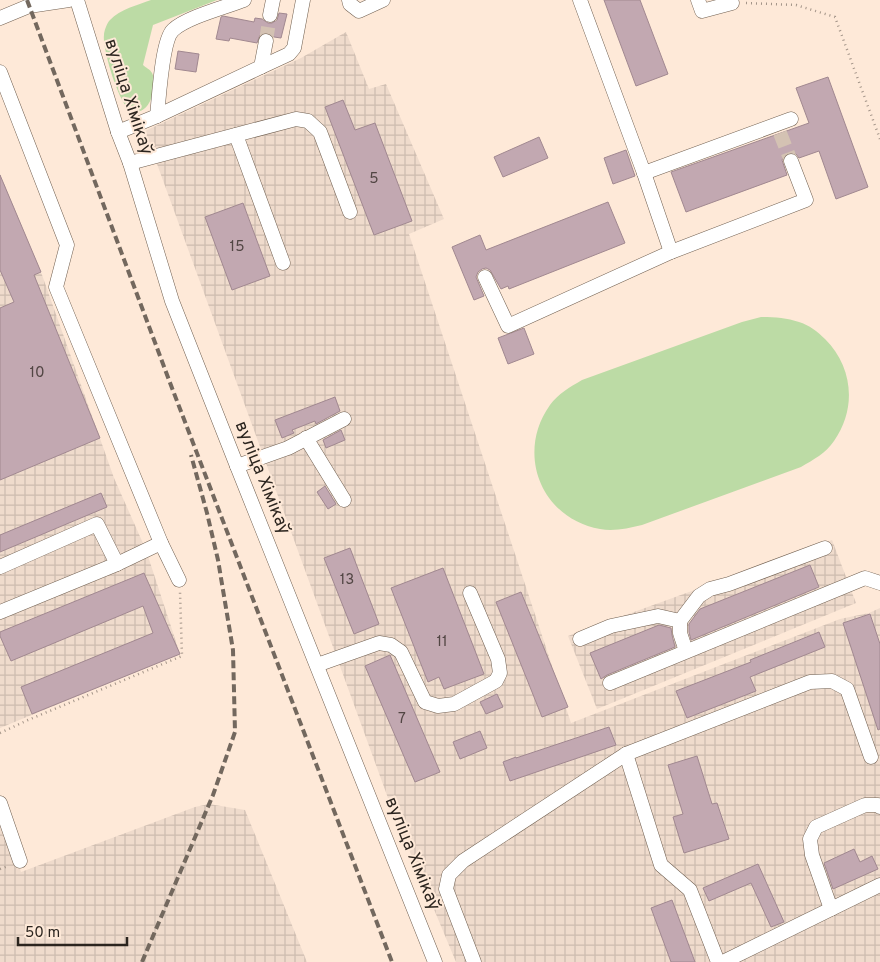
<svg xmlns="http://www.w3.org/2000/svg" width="880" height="962" font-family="Overpass,sans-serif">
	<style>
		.industrial { fill: url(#industrial-grid) }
		.grass { fill: #bcdba5 }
		.building { fill: #c2a8b1; stroke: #a18890 }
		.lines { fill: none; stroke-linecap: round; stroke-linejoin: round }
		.minor-tunnel { stroke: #d4c2b3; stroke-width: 14; stroke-dasharray: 14 7; stroke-linecap: butt }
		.minor-casing { stroke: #716051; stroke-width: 15 }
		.path { stroke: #a39488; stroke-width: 2.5; stroke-dasharray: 1 4; stroke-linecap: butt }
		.minor { stroke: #fff; stroke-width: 14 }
		.rail { stroke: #73685e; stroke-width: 4; stroke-dasharray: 8 4; stroke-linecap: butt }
		.labels { text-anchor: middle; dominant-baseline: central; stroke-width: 4; stroke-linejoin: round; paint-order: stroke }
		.number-label { font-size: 15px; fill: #524644 }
		.street-label { font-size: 18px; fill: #2c251f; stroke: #fee9d8 }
	</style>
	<defs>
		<pattern id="industrial-grid" width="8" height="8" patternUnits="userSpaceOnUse" patternTransform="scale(1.25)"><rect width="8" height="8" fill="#efdbcc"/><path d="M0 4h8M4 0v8" fill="none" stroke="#cdbcaf"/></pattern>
	</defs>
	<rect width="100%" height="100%" fill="#fee9d8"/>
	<!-- industrial -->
	<g class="industrial">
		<polygon points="346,32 369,89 386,84 444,219 409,234 571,723 840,619 869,613 880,608 880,962 456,962 392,809 145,131 301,58"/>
		<polygon points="0,174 41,272 114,478 146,550 180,654 0,728"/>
		<polygon points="832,540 856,603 597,709 568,636"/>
		<polygon points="209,804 245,810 307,962 0,962 0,813 21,872 195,807"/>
	</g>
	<!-- grass -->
	<g class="grass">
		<path d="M151 0H217L153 25 143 65C146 68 150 69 152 73 159 85 149 120 130 110 119 104 102 48 104 35 104 31 107 23 110 20 120 9 138 5 151 0Z"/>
		<path d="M761 317C775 317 787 318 799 322 809 325 818 332 825 339 853 367 857 408 834 441 826 453 813 460 801 467L642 525C628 528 614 532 600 529 542 519 515 454 550 405 558 394 570 387 582 380L742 322Z"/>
	</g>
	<!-- building -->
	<g class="building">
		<polygon points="604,0 640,0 668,74 636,86"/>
		<polygon points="279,13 287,14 281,38 274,37 271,34 267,32 263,33 260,35 257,43 230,38 229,41 216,39 221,17 223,16 254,22 255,18 262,19 268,23 272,23 277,20"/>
		<polygon points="178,51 199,54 196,72 175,69"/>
		<polygon points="828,77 868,187 836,199 819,151 799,158 796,154 793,152 788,153 784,156 782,160 787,175 686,212 671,172 809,123 796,88"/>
		<polygon points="343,100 355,130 375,123 412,221 374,235 325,107"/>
		<polygon points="539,137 548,158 503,177 494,157"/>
		<polygon points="626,150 635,176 613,184 604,158"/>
		<polygon points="0,175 41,272 34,275 100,438 0,480 0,308 14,302 0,270"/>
		<polygon points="608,202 625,243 509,289 508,286 501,289 490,270 486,268 482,269 478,272 476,277 484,296 474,300 452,247 480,235 486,250"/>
		<polygon points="243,203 270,276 232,290 205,217"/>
		<polygon points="524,328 534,354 508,364 498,338"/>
		<polygon points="335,397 340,411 316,424 315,421 292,430 294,433 282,438 275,420"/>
		<polygon points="341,430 345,440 326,448 323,440"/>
		<polygon points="325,486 336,504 328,509 317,492"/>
		<polygon points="101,493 107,507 0,552 0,535"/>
		<polygon points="350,548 379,624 354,634 324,558"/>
		<polygon points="810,565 819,587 691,640 689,632 689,624 700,609"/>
		<polygon points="443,568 484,674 444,689 439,677 428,682 391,588"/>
		<polygon points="144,573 180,654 32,714 21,687 153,633 143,606 11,661 0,636 0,632"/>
		<polygon points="521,592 568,707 542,717 496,602"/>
		<polygon points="870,614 880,644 880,729 878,730 843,623"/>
		<polygon points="659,625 671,628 672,635 675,647 607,675 601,679 590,653"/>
		<polygon points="819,632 825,647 750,677 756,691 687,718 676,691 751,662 750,660"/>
		<polygon points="390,655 440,772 415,782 365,666"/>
		<polygon points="497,694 503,707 486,714 480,702"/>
		<polygon points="609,727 616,745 510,781 503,762 516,757 516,758"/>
		<polygon points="480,731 487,748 460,759 453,742"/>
		<polygon points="697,756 712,804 717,803 729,839 684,853 673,817 683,814 668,765"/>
		<polygon points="854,849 860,862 872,856 878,869 833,889 824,863"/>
		<polygon points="758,864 784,922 771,927 751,883 709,901 703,888"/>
		<polygon points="672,900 695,962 671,962 651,908"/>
	</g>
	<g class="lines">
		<!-- minor-tunnel -->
		<g class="minor-tunnel">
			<polyline points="266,41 270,15"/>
			<polyline points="780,133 791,161"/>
		</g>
		<defs>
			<g id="minor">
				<polyline points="77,0 118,132 130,163 172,301 237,466 435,962"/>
				<polyline points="349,0 350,4 359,11 383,0"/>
				<polyline points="580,0 644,173 671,252"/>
				<polyline points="698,0 702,11 732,3"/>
				<polyline points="270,15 273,0"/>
				<polyline points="0,18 29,6 69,0"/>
				<polyline points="261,67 289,54 294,48 303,0"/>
				<polyline points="0,72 67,245 56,287 161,543 179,580"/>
				<path d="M157 116C159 98 162 40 173 30 187 17 226 7 244 0"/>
				<polyline points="118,132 157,116 261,67 266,41"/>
				<polyline points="236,135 283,263"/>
				<polyline points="130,163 296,119 308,121 320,132 350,212"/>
				<polyline points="644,173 791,119"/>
				<polyline points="485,277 508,326 671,252 806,200 791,161"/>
				<polyline points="306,438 344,500"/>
				<polyline points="237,466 288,448 344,419"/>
				<polyline points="0,567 97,524 117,564"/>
				<polyline points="0,612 117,564 161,543"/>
				<polyline points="580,639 611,626 658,616 680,621"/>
				<polyline points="686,651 680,633 680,621 699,596 710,589 729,584 825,548"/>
				<polyline points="317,665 379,643 391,645 401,652 425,702 438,706 454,704 496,681 500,673 498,659 470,593"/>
				<polyline points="610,683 865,578 880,583"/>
				<polyline points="626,754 661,865 690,890 718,962"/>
				<polyline points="0,803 20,861"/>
				<polyline points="831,909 812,855 810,839 816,827 865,805 878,805 880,807"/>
				<polyline points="474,962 446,889 449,875 463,861 626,754 810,682 832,681 847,689 871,757"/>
				<polyline points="723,962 880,885"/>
			</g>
		</defs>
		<!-- minor casing -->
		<use href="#minor" class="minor-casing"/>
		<!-- path -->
		<g class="path">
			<polyline points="746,3 796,5 835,17 880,139"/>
			<polyline points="0,733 28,720 182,656 180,592"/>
			<polyline points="0,869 8,866"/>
		</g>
		<!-- minor -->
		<use href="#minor" class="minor"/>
		<!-- rail -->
		<g class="rail">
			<polyline points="27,0 172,388 392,962"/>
			<polyline points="142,962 213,795 235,732 233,650 218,560 207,513 191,455"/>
		</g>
	</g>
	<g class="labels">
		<!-- number labels -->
		<g class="number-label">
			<text x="374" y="179">5</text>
			<text x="237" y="247">15</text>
			<text x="37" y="373">10</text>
			<text x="347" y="580">13</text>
			<text x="442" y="642">11</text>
			<text x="402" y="719">7</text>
		</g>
		<!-- street labels -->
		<g class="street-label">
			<text transform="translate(128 97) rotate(72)">вуліца Хімікаў</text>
			<text transform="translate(262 478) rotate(68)">вуліца Хімікаў</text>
			<text transform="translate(412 854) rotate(68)">вуліца Хімікаў</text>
		</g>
	</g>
	<!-- scale -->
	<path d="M18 937v8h109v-8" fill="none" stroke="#2c251f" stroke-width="2.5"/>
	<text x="25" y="937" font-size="15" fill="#2c251f" stroke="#fee9d8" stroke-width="4" paint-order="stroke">50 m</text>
</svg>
